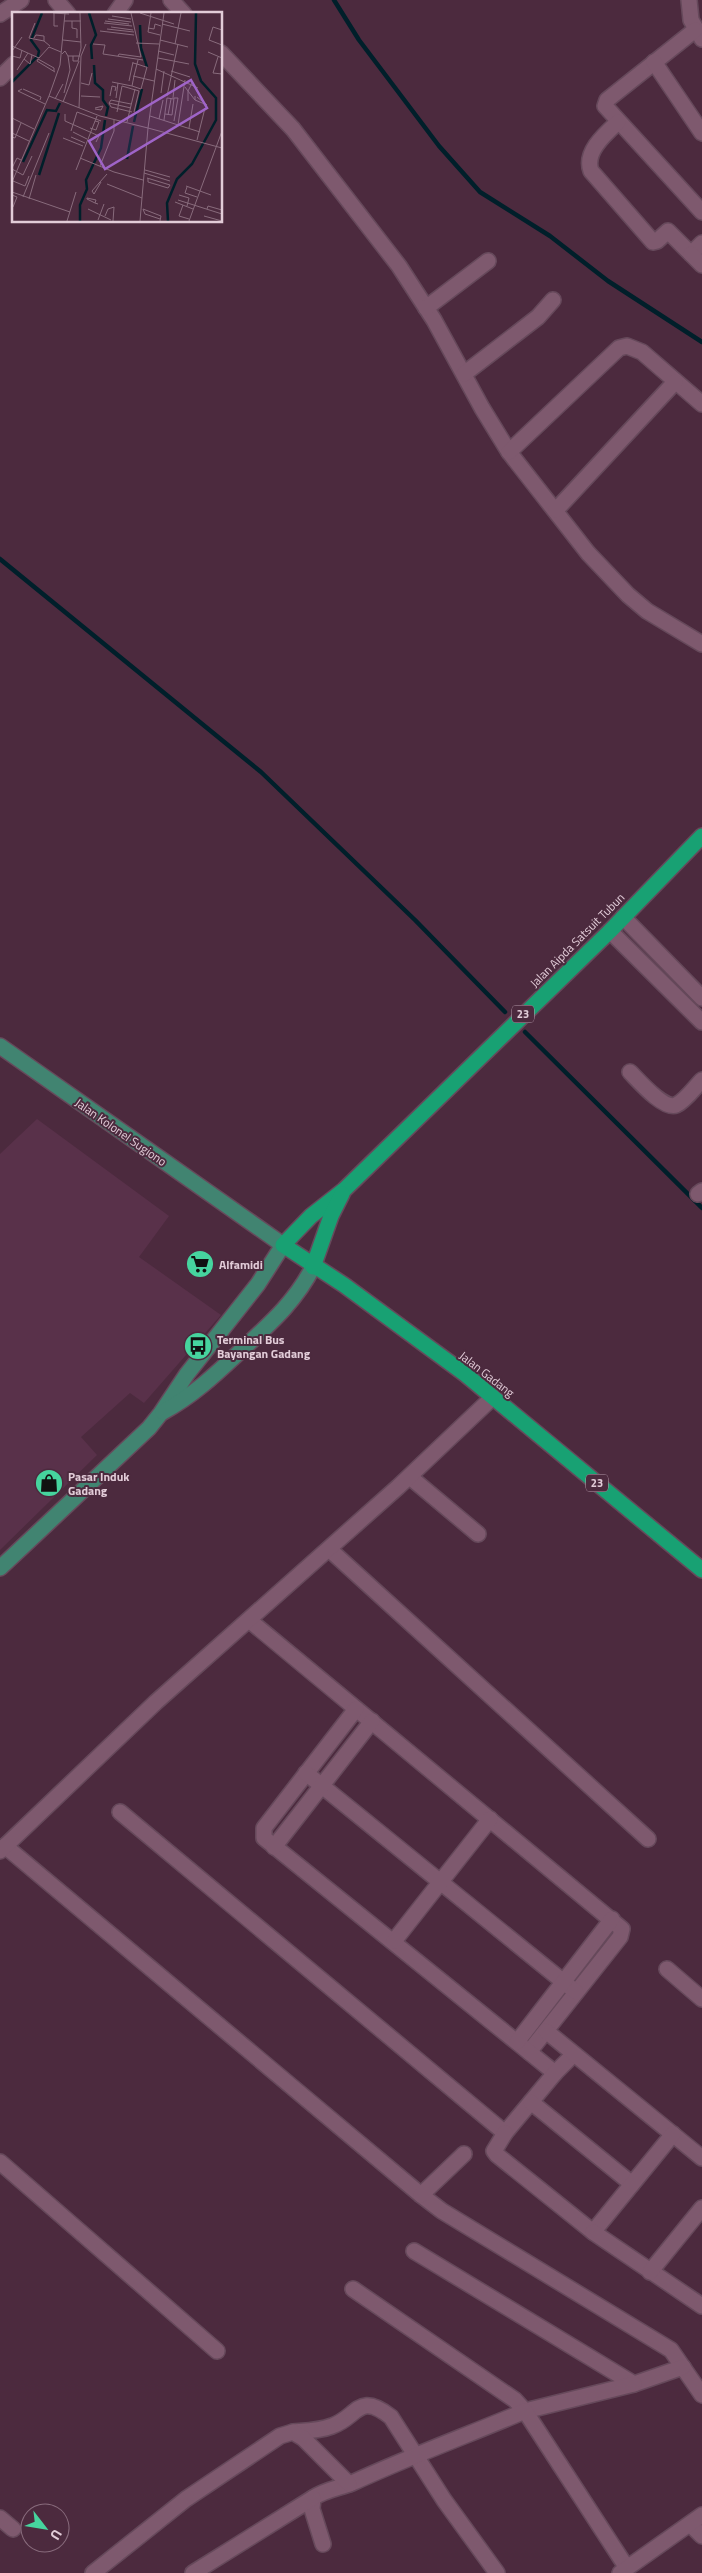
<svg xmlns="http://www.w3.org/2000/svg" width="702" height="2573" font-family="'Titillium Web',sans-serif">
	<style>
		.built { fill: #59314a }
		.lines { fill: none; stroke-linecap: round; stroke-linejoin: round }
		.stream { stroke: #001f2a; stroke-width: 4.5 }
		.street-casing { stroke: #66495b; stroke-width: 18 }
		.primary-casing { stroke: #66495b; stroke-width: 18 }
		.highway-casing { stroke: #66495b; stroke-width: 18 }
		.street { stroke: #7e596e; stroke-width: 15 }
		.primary { stroke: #418471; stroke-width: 15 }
		.highway { stroke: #18a173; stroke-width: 15 }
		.labels { text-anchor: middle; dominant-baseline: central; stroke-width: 4; stroke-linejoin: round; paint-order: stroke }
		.shield { fill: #4c2a3e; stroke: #b59baa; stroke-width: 1 }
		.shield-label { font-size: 11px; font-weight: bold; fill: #e2ccd8 }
		.street-label { font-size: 12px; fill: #e2ccd8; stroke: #4c2a3e }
		.poi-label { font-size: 12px; font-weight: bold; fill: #e2ccd8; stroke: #4c2a3e; text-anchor: start }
		.inset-river { fill: none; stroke: #001f2a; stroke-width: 2.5 }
		.inset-road { fill: none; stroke: #886b7c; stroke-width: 1 }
		.view { fill: #9f64c8; fill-opacity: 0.15; stroke: #9f64c8; stroke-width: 2.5 }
		.inset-edge { fill: none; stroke: #e2ccd8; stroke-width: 2.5 }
	</style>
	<rect width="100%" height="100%" fill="#4c2a3e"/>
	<!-- built -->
	<polygon class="built" points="37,1119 169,1216 139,1257 221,1315 144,1403 130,1393 81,1437 97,1455 0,1550 0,1154"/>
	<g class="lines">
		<!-- stream -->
		<g class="stream">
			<polyline points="334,0 359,40 439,146 480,192 550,236 608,281 702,342"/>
			<polyline points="0,559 261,772 415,920 505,1012"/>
			<polyline points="525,1032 702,1208"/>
		</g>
		<defs>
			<g id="street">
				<polyline points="56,0 68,14"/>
				<polyline points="171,0 184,14"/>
				<polyline points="689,0 691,20 702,39"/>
				<polyline points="0,14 21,0"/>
				<polyline points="115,14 125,0"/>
				<polyline points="695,30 607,100 605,106 702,212"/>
				<polyline points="221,53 293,129 399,266 434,320 482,408 509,452 588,553 628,595 647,611 702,644"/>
				<polyline points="654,62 702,133"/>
				<polyline points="0,78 14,64"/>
				<path d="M618 122C605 134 584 152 591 171L653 242 657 241 668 231 691 254 702 243"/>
				<polyline points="691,254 702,265"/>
				<polyline points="426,308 488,261"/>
				<polyline points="464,374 538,317 553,300"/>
				<polyline points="509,452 619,348 627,346 642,352 702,404"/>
				<polyline points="556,510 675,382"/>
				<polyline points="623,917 702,998"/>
				<polyline points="610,931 702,1022"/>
				<path d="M630 1072C639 1081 664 1110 676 1105 685 1101 695 1087 702 1080"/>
				<polyline points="698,1194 702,1191"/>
				<polyline points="410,1477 478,1534"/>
				<polyline points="329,1549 648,1839"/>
				<polyline points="249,1620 622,1929 620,1937 529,2052"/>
				<polyline points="356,1709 264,1828 264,1838 555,2073"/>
				<polyline points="306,1773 576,1992"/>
				<polyline points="120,1812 505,2133 555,2073 573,2055"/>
				<polyline points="5,1846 421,2195 442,2211 671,2350 702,2395"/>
				<polyline points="274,1847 372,1721"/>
				<polyline points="0,1851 156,1702 398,1487 493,1397"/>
				<polyline points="394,1941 490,1819"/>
				<polyline points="667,1969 702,1999"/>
				<polyline points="546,2031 702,2158"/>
				<polyline points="517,2042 612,1919"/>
				<polyline points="531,2102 632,2184"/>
				<polyline points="505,2133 494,2151 497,2155 593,2232 673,2134"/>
				<polyline points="0,2162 217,2351"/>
				<polyline points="421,2195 464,2154"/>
				<polyline points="593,2232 702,2306"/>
				<polyline points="414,2251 634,2384 683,2367"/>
				<polyline points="650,2272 702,2208"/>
				<polyline points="353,2289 515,2400 525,2411 634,2384"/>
				<path d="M293 2432C306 2431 319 2431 332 2426 358 2417 358 2391 391 2417L444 2500 497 2573"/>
				<polyline points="0,2518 13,2529"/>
				<polyline points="690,2524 702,2536"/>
				<path d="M323 2544 312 2509 313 2498C324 2490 339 2488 352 2483 408 2457 468 2435 525 2411L627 2568"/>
				<polyline points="93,2573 186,2499 280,2436 293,2432 303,2438 349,2484"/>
				<polyline points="193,2573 313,2498"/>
				<polyline points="620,2573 702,2515"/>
			</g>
			<g id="primary">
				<polyline points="0,1046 283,1245 258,1284 187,1374 161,1413 149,1428 0,1568"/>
				<path d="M163 1412C196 1394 220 1370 247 1345 273 1321 297 1299 313 1267"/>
			</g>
			<g id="highway">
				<polyline points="702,836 610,931 344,1190 311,1216 283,1245 344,1285 465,1374 702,1570"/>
				<polyline points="313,1267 331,1216 342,1194"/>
			</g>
		</defs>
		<!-- street casing -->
		<use href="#street" class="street-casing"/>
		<!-- primary casing -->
		<use href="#primary" class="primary-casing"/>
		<!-- highway casing -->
		<use href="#highway" class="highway-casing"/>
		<!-- street -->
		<use href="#street" class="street"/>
		<!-- primary -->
		<use href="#primary" class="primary"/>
		<!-- highway -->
		<use href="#highway" class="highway"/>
	</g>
	<!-- icons -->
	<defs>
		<symbol id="supermarket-disc" viewBox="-11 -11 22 22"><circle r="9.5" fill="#46d49e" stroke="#4c2a3e"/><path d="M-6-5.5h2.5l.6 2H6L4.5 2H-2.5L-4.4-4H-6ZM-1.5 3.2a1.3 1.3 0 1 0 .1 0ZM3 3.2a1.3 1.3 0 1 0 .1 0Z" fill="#111"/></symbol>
		<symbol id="bus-disc" viewBox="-11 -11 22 22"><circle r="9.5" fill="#46d49e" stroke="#4c2a3e"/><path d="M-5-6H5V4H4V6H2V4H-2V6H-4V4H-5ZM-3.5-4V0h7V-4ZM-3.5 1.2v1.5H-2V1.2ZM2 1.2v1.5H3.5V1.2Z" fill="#111"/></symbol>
		<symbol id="shop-disc" viewBox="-11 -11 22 22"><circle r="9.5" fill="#46d49e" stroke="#4c2a3e"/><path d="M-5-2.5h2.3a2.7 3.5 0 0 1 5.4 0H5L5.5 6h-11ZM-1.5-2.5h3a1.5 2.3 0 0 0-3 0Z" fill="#111"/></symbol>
	</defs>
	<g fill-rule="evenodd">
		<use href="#supermarket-disc" x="184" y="1248" width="32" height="32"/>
		<use href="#bus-disc" x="182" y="1330" width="32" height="32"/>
		<use href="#shop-disc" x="33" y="1467" width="32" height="32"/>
	</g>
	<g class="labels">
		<!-- shield labels -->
		<g class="shield">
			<rect x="512" y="1005.5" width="22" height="17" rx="4"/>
			<rect x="586" y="1474.5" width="22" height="17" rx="4"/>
		</g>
		<g class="shield-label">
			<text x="523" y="1014">23</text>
			<text x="597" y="1483">23</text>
		</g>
		<!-- street labels -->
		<g class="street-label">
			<text transform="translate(577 940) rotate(-45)">Jalan Aipda Satsuit Tubun</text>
			<text transform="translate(121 1132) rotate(35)">Jalan Kolonel Sugiono</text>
			<text transform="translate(487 1374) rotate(38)">Jalan Gadang</text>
		</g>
		<!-- poi labels -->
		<g class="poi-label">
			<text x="219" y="1264">Alfamidi</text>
			<text x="217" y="1339">Terminal Bus<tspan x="217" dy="14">Bayangan Gadang</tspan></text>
			<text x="68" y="1476">Pasar Induk<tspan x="68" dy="14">Gadang</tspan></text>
		</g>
	</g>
	<!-- overview -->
	<g transform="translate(12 12)">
		<rect width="210" height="210" fill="#4c2a3e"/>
		<path class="inset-river" d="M77 1 84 23 79 33 80 47M128 13 129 36 135 55M82 53 83 71 91 78V88L96 95 94 104M0 70 26 44 27 39 19 28 30 1M122 110 130 77M115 147 121 114M11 150 35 98 44 99 48 91M27 163 47 101M68 209V193L75 177 74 168 89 136 93 108M156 209 155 191 165 167 180 152 204 108V86L189 69 183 52 184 1"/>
		<path class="inset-road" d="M41 1 57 2M42 1V14H46M128 1 162 12M139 1 136 20 148 23M100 4 119 7M96 7 119 10M52 9H69M60 9V16L65 17V26M93 9 117 12M23 11 17 26 32 29 38 34M92 11 120 14M150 12 178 19M99 15 121 18M136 16 142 17 143 12 149 14M95 17 122 20M210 18 201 15 197 28 210 33M88 19 122 23M22 26 24 23 32 24V29M51 28 69 30M148 28 176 35M124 31 147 32M81 32 93 33 91 42 131 48M163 32 169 1M0 34 27 46 37 35 49 40M0 39 10 25M146 39 162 43M196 40 210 46M50 42 53 39 56 44H68M0 44 8 46 10 38M61 44V49H66L69 36 68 1M106 44 107 42 129 45 119 1M206 45 201 61 210 62M146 46 177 52M12 47 18 52 20 43M25 49 26 47 42 56V59M25 49 43 60M121 51 125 52 134 55H135L129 77 120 74 122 64 126 48M144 57 186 76M5 58 16 41M159 59 178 65M121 64 142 69M117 69 121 50M100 70 120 74M69 71 77 73 80 61M180 71 176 79 183 88M173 75 176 79V89M10 77 6 79 33 92M11 77 29 85 28 88M52 81 58 58 56 44M149 81 152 59M37 84 48 53 53 1M69 84 88 85M98 84 100 74 104 75 103 79M155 84 166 32M183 84V88L195 93 185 85M104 86 106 71M161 86 163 68M162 86H166L162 109M43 87 51 72M51 90 67 49M97 91 99 95 120 100M97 91 99 88 119 92M97 91 119 96M67 96 69 44 74 32M83 97 89 98 91 94 83 96M65 100 89 109M105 100 110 74 127 79 122 100M53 102V109L87 124 84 130M153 102 160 103 162 86M156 103 159 87M138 104 188 120M0 106 22 117M147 107 151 88M152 108 155 86 162 87M115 110 123 77M166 113 173 68M78 116 84 118 87 110 83 109M177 116 181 92M59 119 65 100M61 120 75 127M0 121 17 129M0 125 3 126 9 111M59 125 73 131M51 126 71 134M185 128 193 96M68 146 102 160 131 168M88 154 102 119V108M0 156 5 146 9 148M0 157 11 163 20 144M64 158 85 104M133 158 158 165M132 161 158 169M135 166 158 173M136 166V170L156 176 158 173M1 169 13 174 17 164M0 170 37 84 88 104 136 116 152 1M95 172 130 186M174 174 199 183M175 175 173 181 185 185M80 179 95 162M80 179 82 182 89 170M0 180 58 200M0 183 5 185 1 195M167 183 177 186 175 194M11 185 37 121M17 187 24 163M166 188 210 202M163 190 181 197M83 191 84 188 75 186V187L83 191 86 192M171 193 167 204 177 207M76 197 99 208M131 197 133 202 148 207M131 197 149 204 148 209M195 197 196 194 210 198M93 204 96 197 102 195 101 209M192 204 210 209M86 208 92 192M55 209 64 180M128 209 136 116 210 136M177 209 210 119"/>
		<path class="view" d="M179 68 195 96 93 157 77 129Z"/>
		<rect width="210" height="210" class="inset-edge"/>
	</g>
	<!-- north arrow -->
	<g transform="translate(45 2528) rotate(121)"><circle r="24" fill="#4c2a3e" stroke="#886b7c"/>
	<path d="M0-4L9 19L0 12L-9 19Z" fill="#46d49e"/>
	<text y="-8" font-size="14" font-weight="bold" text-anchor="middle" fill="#e2ccd8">U</text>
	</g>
</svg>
